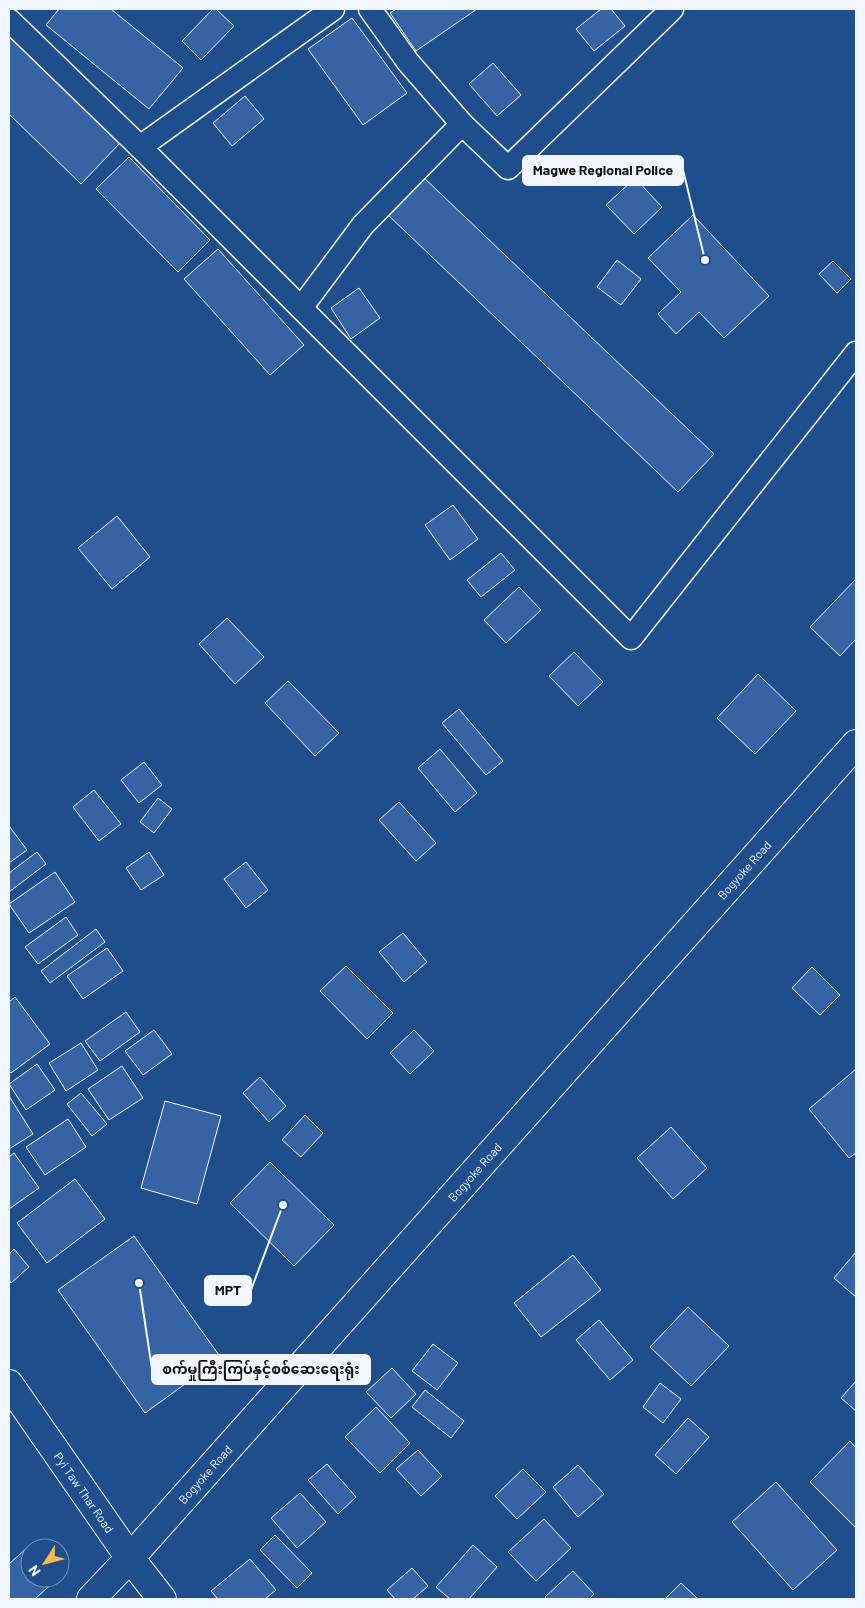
<svg xmlns="http://www.w3.org/2000/svg" width="865" height="1608" font-family="Barlow,'Noto Sans Myanmar',sans-serif">
	<style>
		.building { fill: #3563a3; stroke: #f2f6ff }
		.lines { fill: none; stroke-linecap: round; stroke-linejoin: round }
		.street-casing { stroke: #f2f6ff; stroke-width: 25 }
		.secondary-casing { stroke: #f2f6ff; stroke-width: 30 }
		.highway-casing { stroke: #f2f6ff; stroke-width: 30 }
		.street { stroke: #1f4e8c; stroke-width: 22 }
		.secondary { stroke: #1f4e8c; stroke-width: 28 }
		.highway { stroke: #1f4e8c; stroke-width: 28 }
		.labels { text-anchor: middle; dominant-baseline: central; stroke-width: 4; stroke-linejoin: round; paint-order: stroke }
		.street-label { font-size: 12px; fill: #f2f6ff; stroke: #1f4e8c }
		.leader { fill: none; stroke: #f2f6ff; stroke-width: 2 }
		.callout-dot { fill: #f2f6ff; stroke: #1f4e8c; stroke-width: 2 }
		.callout { fill: #f2f6ff; stroke: #f2f6ff; stroke-width: 2 }
		.callout-label { font-size: 14px; text-anchor: middle; font-weight: bold; fill: #111 }
	</style>
	<rect width="100%" height="100%" fill="#1f4e8c"/>
	<!-- building -->
	<g class="building">
		<polygon points="59,9 111,9 183,68 149,109 46,25"/>
		<polygon points="213,9 216,9 234,26 201,60 182,41"/>
		<polygon points="396,9 477,9 416,51 390,13"/>
		<polygon points="601,9 611,9 625,26 594,51 576,29"/>
		<polygon points="352,18 407,93 363,125 308,49"/>
		<polygon points="9,36 120,143 81,184 9,114"/>
		<polygon points="493,63 521,95 497,116 469,84"/>
		<polygon points="245,96 264,119 232,146 213,123"/>
		<polygon points="129,157 210,240 178,272 96,189"/>
		<polygon points="421,175 714,454 678,492 386,213"/>
		<polygon points="635,178 662,207 634,234 606,205"/>
		<polygon points="693,215 769,296 724,338 699,312 676,334 658,314 681,292 648,258"/>
		<polygon points="218,249 304,345 270,375 184,279"/>
		<polygon points="617,260 641,279 621,305 597,287"/>
		<polygon points="833,261 851,279 837,293 819,274"/>
		<polygon points="359,288 380,318 351,339 331,308"/>
		<polygon points="453,505 478,539 450,560 425,525"/>
		<polygon points="117,516 150,557 112,589 78,548"/>
		<polygon points="501,553 515,570 481,597 467,580"/>
		<polygon points="856,579 856,639 840,656 810,627"/>
		<polygon points="519,587 541,610 506,643 484,620"/>
		<polygon points="227,618 264,657 235,684 199,644"/>
		<polygon points="574,652 603,682 578,706 549,676"/>
		<polygon points="758,674 796,711 755,754 717,718"/>
		<polygon points="288,681 339,733 315,756 265,703"/>
		<polygon points="459,709 503,761 486,775 442,723"/>
		<polygon points="440,749 477,793 455,812 418,768"/>
		<polygon points="144,762 162,785 139,803 121,780"/>
		<polygon points="94,790 121,824 99,841 73,807"/>
		<polygon points="158,798 172,809 154,833 140,822"/>
		<polygon points="399,802 436,843 416,861 379,820"/>
		<polygon points="9,826 27,850 9,863"/>
		<polygon points="37,852 46,864 9,892 9,873"/>
		<polygon points="149,852 164,875 141,890 126,868"/>
		<polygon points="246,862 268,890 246,908 224,879"/>
		<polygon points="55,872 75,902 29,933 9,904"/>
		<polygon points="66,917 78,935 38,964 25,947"/>
		<polygon points="96,929 105,942 50,983 41,971"/>
		<polygon points="403,933 427,962 404,982 379,952"/>
		<polygon points="107,948 123,971 83,999 67,976"/>
		<polygon points="346,966 393,1013 367,1039 320,991"/>
		<polygon points="812,967 840,995 820,1015 792,988"/>
		<polygon points="15,997 50,1044 11,1073 9,1071 9,1002"/>
		<polygon points="126,1012 140,1032 100,1061 85,1041"/>
		<polygon points="154,1030 172,1054 143,1075 125,1051"/>
		<polygon points="414,1030 434,1051 410,1074 390,1053"/>
		<polygon points="81,1043 98,1070 66,1091 49,1063"/>
		<polygon points="37,1064 55,1090 26,1110 9,1084"/>
		<polygon points="122,1066 143,1098 109,1120 88,1089"/>
		<polygon points="856,1069 856,1153 849,1158 809,1109"/>
		<polygon points="260,1077 286,1106 269,1122 243,1093"/>
		<polygon points="81,1093 107,1124 92,1136 67,1104"/>
		<polygon points="9,1096 33,1134 9,1149"/>
		<polygon points="165,1101 221,1116 197,1204 141,1188"/>
		<polygon points="305,1115 323,1133 301,1157 282,1140"/>
		<polygon points="68,1119 86,1147 45,1175 26,1147"/>
		<polygon points="671,1127 707,1168 673,1199 637,1158"/>
		<polygon points="14,1153 39,1188 9,1209 9,1157"/>
		<polygon points="270,1162 334,1225 294,1266 230,1203"/>
		<polygon points="75,1179 105,1219 47,1263 17,1223"/>
		<polygon points="134,1236 221,1358 145,1413 58,1290"/>
		<polygon points="14,1249 29,1267 11,1283 9,1280 9,1254"/>
		<polygon points="856,1252 856,1297 834,1278"/>
		<polygon points="573,1255 601,1290 541,1337 514,1303"/>
		<polygon points="688,1307 729,1346 691,1386 650,1347"/>
		<polygon points="599,1320 633,1360 610,1380 576,1340"/>
		<polygon points="433,1344 458,1363 437,1390 412,1371"/>
		<polygon points="392,1368 416,1394 391,1418 366,1392"/>
		<polygon points="856,1381 856,1411 841,1398"/>
		<polygon points="660,1383 681,1399 663,1423 643,1407"/>
		<polygon points="425,1390 464,1421 451,1438 412,1407"/>
		<polygon points="376,1407 410,1443 380,1473 345,1437"/>
		<polygon points="688,1418 709,1437 676,1474 655,1455"/>
		<polygon points="850,1441 856,1448 856,1528 810,1482"/>
		<polygon points="418,1450 442,1476 421,1496 396,1469"/>
		<polygon points="327,1464 356,1497 338,1514 308,1480"/>
		<polygon points="578,1465 604,1494 578,1517 553,1487"/>
		<polygon points="523,1469 546,1492 517,1519 495,1496"/>
		<polygon points="776,1482 837,1550 793,1590 732,1522"/>
		<polygon points="300,1493 326,1522 297,1548 271,1518"/>
		<polygon points="544,1519 571,1548 536,1581 508,1552"/>
		<polygon points="275,1535 312,1573 297,1588 260,1550"/>
		<polygon points="473,1545 497,1567 469,1599 450,1599 436,1587"/>
		<polygon points="28,1547 30,1549 30,1578 57,1579 35,1599 9,1599 9,1564"/>
		<polygon points="250,1559 276,1590 265,1599 218,1599 211,1591"/>
		<polygon points="412,1568 428,1586 413,1599 395,1599 387,1590"/>
		<polygon points="573,1571 594,1594 589,1599 547,1599 545,1597"/>
		<polygon points="681,1583 698,1599 665,1599"/>
	</g>
	<g class="lines">
		<defs>
			<g id="street">
				<polyline points="370,9 408,62 462,124"/>
				<polyline points="9,20 140,147 631,638 856,353"/>
				<polyline points="140,147 333,9"/>
				<polyline points="301,308 363,225 462,124 508,168 672,9"/>
			</g>
			<g id="secondary">
				<path id="s1" d="M9 1384 130 1558 162 1599"/>
			</g>
			<g id="highway">
				<path id="s2" d="M91 1599 130 1558 856 744"/>
			</g>
		</defs>
		<!-- street casing -->
		<use href="#street" class="street-casing"/>
		<!-- secondary casing -->
		<use href="#secondary" class="secondary-casing"/>
		<!-- highway casing -->
		<use href="#highway" class="highway-casing"/>
		<!-- street -->
		<use href="#street" class="street"/>
		<!-- secondary -->
		<use href="#secondary" class="secondary"/>
		<!-- highway -->
		<use href="#highway" class="highway"/>
	</g>
	<g class="labels">
		<!-- street labels -->
		<g class="street-label">
			<text stroke="none"><textPath href="#s2" startOffset="979">Bogyoke Road</textPath></text>
			<text stroke="none"><textPath href="#s2" startOffset="574">Bogyoke Road</textPath></text>
			<text stroke="none"><textPath href="#s2" startOffset="169">Bogyoke Road</textPath></text>
			<text stroke="none"><textPath href="#s1" startOffset="132">Pyi Taw Thar Road</textPath></text>
		</g>
	</g>
	<!-- callouts -->
	<path class="leader" d="M705 260L683 170M283 1205L251 1290M139 1283L152 1369"/>
	<g class="callout-dot">
		<circle cx="705" cy="260" r="5"/>
		<circle cx="283" cy="1205" r="5"/>
		<circle cx="139" cy="1283" r="5"/>
	</g>
	<g class="callout">
		<rect x="523" y="156" width="160" height="29" rx="5"/>
		<rect x="205" y="1276" width="46" height="29" rx="5"/>
		<rect x="152" y="1355" width="218" height="29" rx="5"/>
	</g>
	<g class="callout-label">
		<text x="603" y="175">Magwe Regional Police</text>
		<text x="228" y="1295">MPT</text>
		<text x="261" y="1374">စက်မှုကြီးကြပ်နှင့်စစ်ဆေးရေးရုံး</text>
	</g>
	<!-- border -->
	<rect width="865" height="1608" fill="none" stroke="#f2f6ff" stroke-width="20"/>
	<!-- north arrow -->
	<g transform="translate(45 1563) rotate(234)"><circle r="24" fill="#1f4e8c" stroke="#7391ba"/>
	<path d="M0-4L9 19L0 12L-9 19Z" fill="#ffb74d"/>
	<text y="-8" font-size="14" font-weight="bold" text-anchor="middle" fill="#f2f6ff">N</text>
	</g>
</svg>
